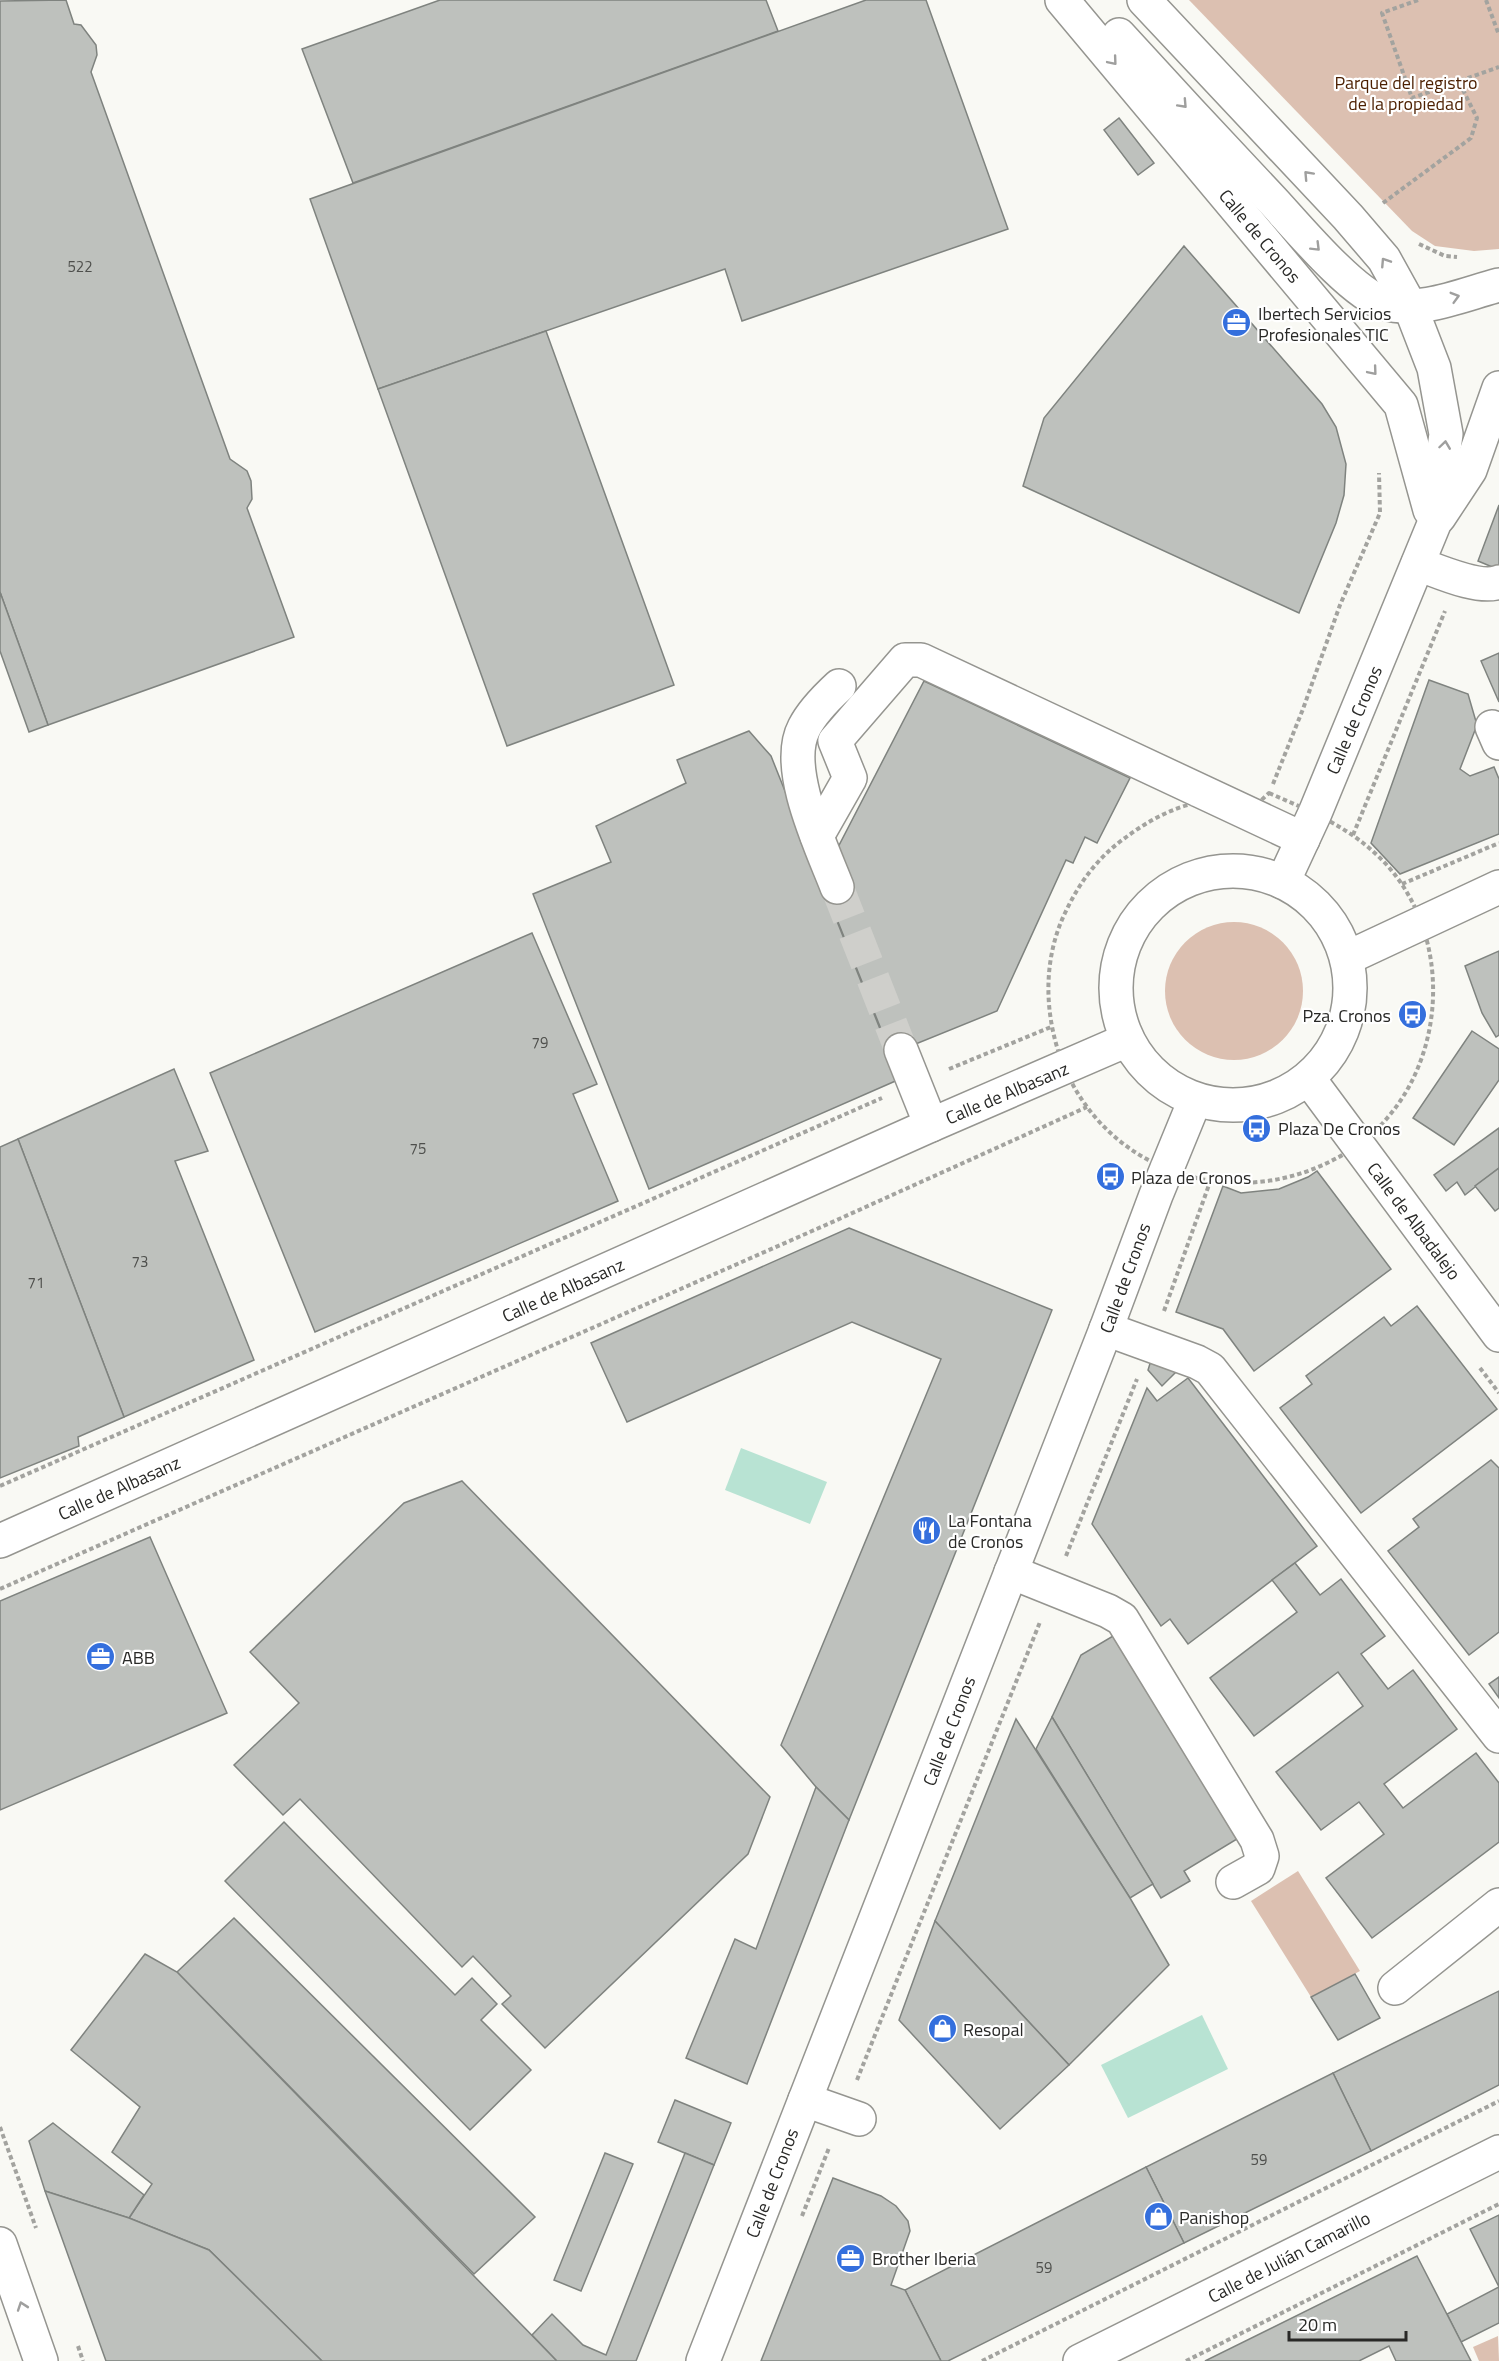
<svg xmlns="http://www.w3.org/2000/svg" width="1499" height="2361" font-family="'Titillium Web',sans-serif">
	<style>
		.green { fill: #dcc0b1 }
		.water { fill: #b8e3d3 }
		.building { fill: #bec1bd; stroke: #7f837f; stroke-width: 1.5 }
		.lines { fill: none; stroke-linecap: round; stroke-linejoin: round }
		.minor-tunnel { stroke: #cfcfcb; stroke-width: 33; stroke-dasharray: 33 16; stroke-linecap: butt }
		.minor-casing { stroke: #959590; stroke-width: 36 }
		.path { stroke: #a3a39f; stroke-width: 4; stroke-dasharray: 4.5 3; stroke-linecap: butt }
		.minor { stroke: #fff; stroke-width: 33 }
		.oneway { stroke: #9f9f9e }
		.labels { text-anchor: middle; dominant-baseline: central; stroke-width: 4.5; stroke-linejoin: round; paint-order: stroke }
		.number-label { font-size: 15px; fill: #4e4f4c }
		.park-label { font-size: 18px; fill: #4c1f00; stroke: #fff }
		.street-label { font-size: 18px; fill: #292927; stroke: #fff }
		.poi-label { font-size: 18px; fill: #292927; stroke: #fff; text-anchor: start }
	</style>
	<rect width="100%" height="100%" fill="#f9f9f4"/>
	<!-- green -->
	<g class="green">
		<polygon points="1189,0 1499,0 1499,249 1474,251 1435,246 1412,231"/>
		<circle cx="1234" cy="991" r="69"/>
		<polygon points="1298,1871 1360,1971 1311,1997 1251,1901"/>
		<polygon points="1498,2336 1499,2361 1479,2361 1473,2347"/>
	</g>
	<!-- water -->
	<g class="water">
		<polygon points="741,1448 827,1482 810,1524 725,1490"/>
		<polygon points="1202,2015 1228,2069 1128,2118 1101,2065"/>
	</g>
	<!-- building -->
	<g class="building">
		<polygon points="66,0 74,24 81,25 96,45 97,55 91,72 230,459 247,471 251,481 252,499 247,508 294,637 48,725 0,592 0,1"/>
		<polygon points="440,0 766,0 778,31 353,183 302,49"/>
		<polygon points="866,0 926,0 1008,229 742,321 725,269 378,389 310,199"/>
		<polygon points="1119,118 1154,163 1138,175 1104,130"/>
		<polygon points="1184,246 1322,404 1336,427 1346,464 1344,495 1336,523 1299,613 1023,486 1044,418"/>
		<polygon points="546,331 674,685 507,746 378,389"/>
		<polygon points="1499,505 1499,568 1497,569 1478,561"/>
		<polygon points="0,592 48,725 29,732 0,651"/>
		<polygon points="1499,653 1499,702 1481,661"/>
		<polygon points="1429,680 1468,694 1477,725 1460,769 1470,776 1494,767 1499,779 1499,834 1400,874 1371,843"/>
		<polygon points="924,681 1130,778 1097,843 1085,837 1073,863 1066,860 997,1011 891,1054 826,892 834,855"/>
		<polygon points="749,731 771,756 900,1079 649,1189 533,894 611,862 596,826 686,783 677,760"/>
		<polygon points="532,933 597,1084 573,1094 618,1201 315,1332 210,1073"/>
		<polygon points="1499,951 1499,1035 1496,1037 1482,1013 1465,966"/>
		<polygon points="1472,1031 1499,1049 1499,1080 1454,1145 1413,1118"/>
		<polygon points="174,1069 208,1151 175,1161 254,1360 124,1417 18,1139"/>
		<polygon points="1499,1128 1499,1168 1465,1195 1457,1182 1446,1191 1434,1175"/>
		<polygon points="18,1139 124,1417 78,1437 79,1446 0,1478 0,1147"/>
		<polygon points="1499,1168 1499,1208 1495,1211 1475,1186"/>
		<polygon points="1317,1171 1391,1269 1254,1371 1223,1329 1176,1312 1223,1186 1241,1193 1279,1189 1308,1177"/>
		<polygon points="849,1228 1052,1310 849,1820 816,1787 781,1745 941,1359 852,1322 627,1422 591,1343"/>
		<polygon points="1417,1306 1497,1409 1361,1513 1280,1408 1312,1384 1306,1376 1384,1317 1391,1326"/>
		<polygon points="1152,1357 1179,1369 1162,1386 1148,1370"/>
		<polygon points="1188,1378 1317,1546 1188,1644 1170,1619 1161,1626 1092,1524 1147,1388 1157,1401"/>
		<polygon points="1491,1460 1499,1468 1499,1632 1469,1655 1388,1551 1419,1527 1413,1519"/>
		<polygon points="462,1481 770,1797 748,1854 545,2048 502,2004 511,1996 473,1956 462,1967 300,1799 283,1815 234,1765 299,1703 250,1652 404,1503"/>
		<polygon points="150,1537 227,1713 0,1810 0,1601"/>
		<polygon points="1295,1563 1320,1595 1341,1579 1385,1636 1361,1654 1388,1689 1413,1670 1457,1729 1384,1784 1403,1808 1476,1753 1499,1783 1499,1842 1372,1938 1326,1878 1384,1834 1359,1802 1321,1830 1276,1772 1363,1706 1338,1672 1254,1736 1210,1678 1297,1612 1272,1580"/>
		<polygon points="1113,1636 1237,1839 1184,1871 1190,1881 1161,1898 1052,1717 1081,1655"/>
		<polygon points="1499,1677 1499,1698 1489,1684"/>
		<polygon points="1052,1717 1153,1884 1130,1898 1036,1749"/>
		<polygon points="1016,1719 1130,1898 1169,1965 1069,2065 935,1921"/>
		<polygon points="816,1787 849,1820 747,2084 686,2058 735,1939 756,1949"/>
		<polygon points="284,1822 455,1995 472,1978 497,2004 481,2020 531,2070 470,2130 225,1881"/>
		<polygon points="234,1918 535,2217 474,2274 177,1972"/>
		<polygon points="935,1921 1069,2065 1000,2129 899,2020"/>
		<polygon points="145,1954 177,1972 557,2361 322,2361 209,2250 129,2218 152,2184 112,2152 140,2107 71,2050"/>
		<polygon points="1355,1974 1380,2018 1338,2040 1311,1997"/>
		<polygon points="1499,1991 1499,2085 1371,2151 1333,2073"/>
		<polygon points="1333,2073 1371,2151 1184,2243 1146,2167"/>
		<polygon points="675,2100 731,2123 714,2165 658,2142"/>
		<polygon points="53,2123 144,2195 129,2218 45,2191 29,2141"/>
		<polygon points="605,2153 633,2164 581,2291 554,2280"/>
		<polygon points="685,2153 714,2165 636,2361 557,2361 532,2335 552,2314 583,2345 606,2355"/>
		<polygon points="1146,2167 1184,2243 948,2361 941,2361 905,2290"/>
		<polygon points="833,2178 881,2196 896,2206 908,2221 910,2231 891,2285 905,2290 941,2361 761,2361"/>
		<polygon points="45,2191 129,2218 209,2250 322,2361 106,2361"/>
		<polygon points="1499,2215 1499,2323 1461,2342 1447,2314 1499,2287 1470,2229"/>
		<polygon points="1417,2256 1471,2361 1396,2361 1389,2346 1359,2361 1205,2361"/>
	</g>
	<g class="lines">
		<!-- minor-tunnel -->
		<polyline class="minor-tunnel" points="837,887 901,1050"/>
		<defs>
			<g id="minor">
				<polyline points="1062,0 1401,405 1430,510"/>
				<polyline points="1144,0 1348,217 1384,259 1410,306 1434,368 1446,434 1434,524 1315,813 1283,882"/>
				<path d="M1119 35C1170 91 1222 147 1274 202 1297 227 1353 294 1384 303 1420 314 1464 294 1499 285"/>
				<polyline points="1439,517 1470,470 1499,388"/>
				<path d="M1418 564C1438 571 1479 590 1499 582"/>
				<polyline points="1492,727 1499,743"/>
				<polyline points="817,836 850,778 835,741 905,660 921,660 1303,839"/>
				<circle cx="1233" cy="988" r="117"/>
				<path d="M837 887C822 848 783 768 804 728 812 712 826 698 839 686"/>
				<polyline points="1347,958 1499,887"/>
				<polyline points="901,1050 931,1125"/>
				<polyline points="1309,1079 1499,1335"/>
				<polyline points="1106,1329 1197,1362 1210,1369 1499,1736"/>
				<polyline points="0,1541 931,1125 1127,1040"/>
				<polyline points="1011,1572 1108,1611 1122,1619 1257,1840 1262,1856 1258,1868 1233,1882"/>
				<polyline points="1395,1988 1499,1905"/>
				<polyline points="805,2100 859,2119"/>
				<polyline points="0,2244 41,2361"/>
				<polyline points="703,2361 1106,1329 1156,1195 1195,1100"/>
				<polyline points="1080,2361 1499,2152"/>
			</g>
		</defs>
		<!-- minor casing -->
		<use href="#minor" class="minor-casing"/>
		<!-- path -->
		<g class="path">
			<polyline points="1418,0 1382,13 1412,98 1499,67"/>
			<polyline points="1486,0 1499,35"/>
			<polyline points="1383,203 1471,138 1477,118 1459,82"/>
			<polyline points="1419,244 1445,256 1457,257"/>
			<polyline points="1273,784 1303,709 1340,605 1380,513 1379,473"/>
			<path d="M1269 793C1308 810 1347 826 1378 856 1460 934 1449 1082 1355 1147 1246 1221 1097 1177 1057 1047 1044 1003 1045 955 1065 913 1079 883 1098 857 1125 838 1150 819 1185 800 1218 801 1230 801 1242 805 1254 807Z"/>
			<polyline points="1353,835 1445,611"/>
			<polyline points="1402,884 1499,843"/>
			<polyline points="949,1069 1051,1027"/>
			<polyline points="1164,1311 1210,1182"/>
			<polyline points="1480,1368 1499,1393"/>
			<polyline points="0,1486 882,1098"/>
			<polyline points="1066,1556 1137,1379"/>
			<polyline points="0,1589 828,1224 1087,1107"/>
			<polyline points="857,2080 1040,1622"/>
			<polyline points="0,2127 36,2228"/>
			<polyline points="802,2216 829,2148"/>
			<polyline points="78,2346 83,2361"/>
			<polyline points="982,2361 1499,2101"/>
			<polyline points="1186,2361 1499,2204"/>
		</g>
		<!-- minor -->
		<use href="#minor" class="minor"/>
	</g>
	<!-- one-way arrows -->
	<defs><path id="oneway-chevron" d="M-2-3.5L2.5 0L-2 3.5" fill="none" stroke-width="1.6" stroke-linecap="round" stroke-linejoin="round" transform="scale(1.5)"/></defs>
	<g class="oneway">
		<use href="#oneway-chevron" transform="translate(1113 61) rotate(50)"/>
		<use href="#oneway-chevron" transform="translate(1183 104) rotate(47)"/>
		<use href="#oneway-chevron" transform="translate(1308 175) rotate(-133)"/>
		<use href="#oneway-chevron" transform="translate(1316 247) rotate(45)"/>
		<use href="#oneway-chevron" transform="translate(1385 262) rotate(-123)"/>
		<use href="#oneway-chevron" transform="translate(1455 297) rotate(-16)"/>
		<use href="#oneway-chevron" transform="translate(1373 371) rotate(50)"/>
		<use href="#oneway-chevron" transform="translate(1445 445) rotate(-82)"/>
		<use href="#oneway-chevron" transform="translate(22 2306) rotate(-109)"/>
	</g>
	<!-- icons -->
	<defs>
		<symbol id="office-disc" viewBox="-11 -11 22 22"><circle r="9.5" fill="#346fdd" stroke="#fff"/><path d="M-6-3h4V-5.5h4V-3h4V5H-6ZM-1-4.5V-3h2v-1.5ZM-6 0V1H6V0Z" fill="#fff"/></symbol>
		<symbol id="bus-disc" viewBox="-11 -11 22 22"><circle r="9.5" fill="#346fdd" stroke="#fff"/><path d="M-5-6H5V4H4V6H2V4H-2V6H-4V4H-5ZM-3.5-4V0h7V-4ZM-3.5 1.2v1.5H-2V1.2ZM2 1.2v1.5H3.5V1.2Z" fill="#fff"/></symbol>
		<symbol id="restaurant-disc" viewBox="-11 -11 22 22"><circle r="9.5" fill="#346fdd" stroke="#fff"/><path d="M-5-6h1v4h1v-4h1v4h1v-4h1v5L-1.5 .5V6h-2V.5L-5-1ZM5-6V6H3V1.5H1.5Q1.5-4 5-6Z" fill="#fff"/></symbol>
		<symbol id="shop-disc" viewBox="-11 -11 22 22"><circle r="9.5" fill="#346fdd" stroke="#fff"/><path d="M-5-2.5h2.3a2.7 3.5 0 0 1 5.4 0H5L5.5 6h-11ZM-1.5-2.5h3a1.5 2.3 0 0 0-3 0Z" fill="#fff"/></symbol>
	</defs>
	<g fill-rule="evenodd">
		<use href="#office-disc" x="1220" y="306" width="33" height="33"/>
		<use href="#bus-disc" x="1396" y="998" width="33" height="33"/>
		<use href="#bus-disc" x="1240" y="1112" width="33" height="33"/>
		<use href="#bus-disc" x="1094" y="1160" width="33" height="33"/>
		<use href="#restaurant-disc" x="910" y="1514" width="33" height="33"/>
		<use href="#office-disc" x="84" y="1640" width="33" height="33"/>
		<use href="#shop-disc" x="926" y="2012" width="33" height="33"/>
		<use href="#shop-disc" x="1142" y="2200" width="33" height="33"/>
		<use href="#office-disc" x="834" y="2242" width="33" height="33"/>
	</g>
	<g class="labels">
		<!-- number labels -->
		<g class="number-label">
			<text x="80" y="266">522</text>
			<text x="540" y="1042">79</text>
			<text x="418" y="1148">75</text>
			<text x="140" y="1261">73</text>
			<text x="36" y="1282">71</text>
			<text x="1259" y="2159">59</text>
			<text x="1044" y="2267">59</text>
		</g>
		<!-- park labels -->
		<g class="park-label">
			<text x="1406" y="82">Parque del registro<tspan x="1406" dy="21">de la propiedad</tspan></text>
		</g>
		<!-- street labels -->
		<g class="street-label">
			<text transform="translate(1260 236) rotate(50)">Calle de Cronos</text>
			<text transform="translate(1354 720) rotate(-67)">Calle de Cronos</text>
			<text transform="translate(1007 1093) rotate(-23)">Calle de Albasanz</text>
			<text transform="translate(1414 1221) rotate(53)">Calle de Albadalejo</text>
			<text transform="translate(1125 1278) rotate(-70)">Calle de Cronos</text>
			<text transform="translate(563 1290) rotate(-24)">Calle de Albasanz</text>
			<text transform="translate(119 1488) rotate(-24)">Calle de Albasanz</text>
			<text transform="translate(949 1731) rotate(-69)">Calle de Cronos</text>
			<text transform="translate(772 2183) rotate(-69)">Calle de Cronos</text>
			<text transform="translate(1289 2257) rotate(-27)">Calle de Julián Camarillo</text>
		</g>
		<!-- poi labels -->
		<g class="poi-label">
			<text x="1258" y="313">Ibertech Servicios<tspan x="1258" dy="21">Profesionales TIC</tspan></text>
			<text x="1391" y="1015" text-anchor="end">Pza. Cronos</text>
			<text x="1278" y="1128">Plaza De Cronos</text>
			<text x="1131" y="1177">Plaza de Cronos</text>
			<text x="948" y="1520">La Fontana<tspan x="948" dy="21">de Cronos</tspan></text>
			<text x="122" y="1657">ABB</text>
			<text x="963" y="2029">Resopal</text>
			<text x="1179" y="2217">Panishop</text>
			<text x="872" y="2258">Brother Iberia</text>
		</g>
	</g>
	<!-- scale -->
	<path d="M1289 2331v9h117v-9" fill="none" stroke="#292927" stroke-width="3"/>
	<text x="1298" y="2331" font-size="18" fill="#292927" stroke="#ffffff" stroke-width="4.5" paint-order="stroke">20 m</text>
</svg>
